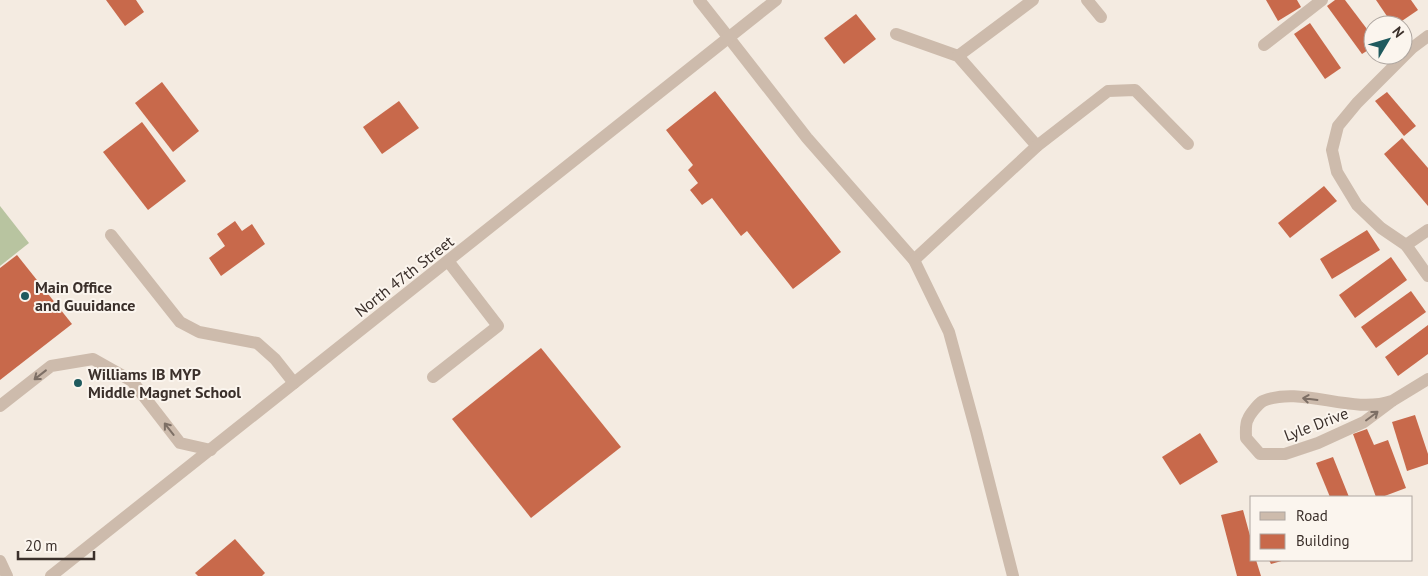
<svg xmlns="http://www.w3.org/2000/svg" width="1428" height="576" font-family="'PT Sans',sans-serif">
	<style>
		.pitch { fill: #b8c4a0 }
		.building { fill: #c8694b }
		.lines { fill: none; stroke-linecap: round; stroke-linejoin: round }
		.lane { stroke: #cdbbac; stroke-width: 12 }
		.street { stroke: #cdbbac; stroke-width: 12 }
		.oneway { stroke: #7d6f65 }
		.poi-dot { fill: #1f5a5e; stroke: #fbf5ee; stroke-width: 2 }
		.labels { text-anchor: middle; dominant-baseline: central; stroke-width: 4; stroke-linejoin: round; paint-order: stroke }
		.street-label { font-size: 16px; fill: #3b302b; stroke: #fbf5ee }
		.poi-label { font-size: 16px; font-weight: bold; fill: #3b302b; stroke: #fbf5ee; text-anchor: start }
	</style>
	<rect width="100%" height="100%" fill="#f4ebe1"/>
	<!-- pitch -->
	<polygon class="pitch" points="0,206 29,243 0,266"/>
	<!-- building -->
	<g class="building">
		<polygon points="106,0 136,0 144,12 125,26"/>
		<polygon points="1266,0 1297,0 1301,7 1278,21"/>
		<polygon points="1335,0 1345,0 1373,37 1373,47 1362,54 1327,6"/>
		<polygon points="1376,0 1411,0 1418,10 1396,25 1393,25"/>
		<polygon points="856,14 876,39 844,64 824,38"/>
		<polygon points="1310,23 1341,68 1325,79 1294,34"/>
		<polygon points="162,82 199,131 173,152 135,103"/>
		<polygon points="715,91 841,252 793,289 747,231 741,236 712,198 702,205 690,190 698,183 688,170 693,165 666,130"/>
		<polygon points="1387,92 1416,126 1404,136 1375,101"/>
		<polygon points="399,101 419,128 382,154 363,127"/>
		<polygon points="142,122 186,181 148,210 103,152"/>
		<polygon points="1402,138 1428,168 1428,206 1384,154"/>
		<polygon points="1324,186 1337,201 1290,238 1278,223"/>
		<polygon points="235,221 242,231 252,224 265,244 221,276 209,258 225,246 217,234"/>
		<polygon points="1367,230 1380,250 1332,279 1320,259"/>
		<polygon points="17,255 72,324 0,380 0,268"/>
		<polygon points="1391,257 1407,280 1355,318 1339,295"/>
		<polygon points="1411,291 1426,312 1376,348 1361,327"/>
		<polygon points="1428,325 1428,354 1398,376 1385,357"/>
		<polygon points="541,348 621,447 531,518 452,419"/>
		<polygon points="1415,415 1428,454 1428,464 1407,471 1392,422"/>
		<polygon points="1367,429 1374,445 1388,440 1406,488 1382,497 1376,497 1353,434"/>
		<polygon points="1200,433 1218,462 1180,485 1162,457"/>
		<polygon points="1333,457 1349,497 1330,497 1316,463"/>
		<polygon points="1243,510 1252,543 1252,560 1256,560 1261,576 1237,576 1221,515"/>
		<polygon points="235,539 265,573 262,576 198,576 195,573"/>
		<polygon points="1269,560 1285,560 1271,564"/>
	</g>
	<g class="lines">
		<!-- lane -->
		<g class="lane">
			<polyline points="1087,0 1101,17"/>
			<polyline points="729,38 807,138 914,260 1037,146 958,56 896,34"/>
			<polyline points="1264,45 1322,0"/>
			<polyline points="958,56 1033,0"/>
			<polyline points="1037,146 1108,91 1135,90 1188,144"/>
			<polyline points="111,235 180,322 199,332 257,343 275,359 294,383"/>
			<polyline points="914,260 949,332 976,431 1013,576"/>
			<polyline points="433,377 498,326 448,261"/>
			<polyline points="0,406 51,366 93,359 132,381 180,443 211,450"/>
			<polyline points="0,561 7,576"/>
		</g>
		<!-- street -->
		<g class="street">
			<polyline points="699,0 729,38"/>
			<polyline points="1428,36 1412,48 1357,103 1338,126 1332,150 1337,172 1357,205 1381,228 1406,245 1428,276"/>
			<polyline points="1406,245 1428,230"/>
			<path d="M1392 401C1351 415 1301 385 1263 401 1258 404 1250 414 1248 419 1245 424 1246 432 1246 438L1260 454H1285L1318 443 1364 422 1392 401 1428 379"/>
			<polyline points="51,576 776,0"/>
		</g>
	</g>
	<!-- one-way arrows -->
	<defs><path id="oneway-shaft" d="M-6 0H5M1.5-3L5.5 0L1.5 3" fill="none" stroke-width="1.6" stroke-linecap="round" stroke-linejoin="round" transform="scale(1.25)"/></defs>
	<g class="oneway">
		<use href="#oneway-shaft" transform="translate(40 375) rotate(142)"/>
		<use href="#oneway-shaft" transform="translate(1310 399) rotate(-173)"/>
		<use href="#oneway-shaft" transform="translate(1372 416) rotate(-37)"/>
		<use href="#oneway-shaft" transform="translate(169 429) rotate(-128)"/>
	</g>
	<!-- markers -->
	<g class="poi-dot">
		<circle cx="25" cy="296" r="5"/>
		<circle cx="78" cy="383" r="5"/>
	</g>
	<g class="labels">
		<!-- street labels -->
		<g class="street-label">
			<text transform="translate(404 276) rotate(-38)">North 47th Street</text>
			<text transform="translate(1316 424) rotate(-21)">Lyle Drive</text>
		</g>
		<!-- poi labels -->
		<g class="poi-label">
			<text x="35" y="287">Main Office<tspan x="35" dy="18">and Guuidance</tspan></text>
			<text x="88" y="374">Williams IB MYP<tspan x="88" dy="18">Middle Magnet School</tspan></text>
		</g>
	</g>
	<!-- legend -->
	<rect x="1250" y="496" width="162" height="65" fill="#fbf5ee" stroke="#aea6a0"/>
	<rect x="1260" y="512" width="25" height="8" fill="#cdbbac" stroke="#aea6a0"/>
	<text x="1296" y="521" font-size="15" fill="#3b302b">Road</text>
	<rect x="1260" y="534" width="25" height="15" fill="#c8694b" stroke="#aea6a0"/>
	<text x="1296" y="546" font-size="15" fill="#3b302b">Building</text>
	<!-- north arrow -->
	<g transform="translate(1388 40) rotate(52)"><circle r="24" fill="#fbf5ee" stroke="#aea6a0"/>
	<path d="M0-4L9 19L0 12L-9 19Z" fill="#1f5a5e"/>
	<text y="-8" font-size="14" font-weight="bold" text-anchor="middle" fill="#3b302b">N</text>
	</g>
	<!-- scale -->
	<path d="M18 551v8h76v-8" fill="none" stroke="#3b302b" stroke-width="2.5"/>
	<text x="25" y="551" font-size="15" fill="#3b302b" stroke="#fbf5ee" stroke-width="4" paint-order="stroke">20 m</text>
</svg>
